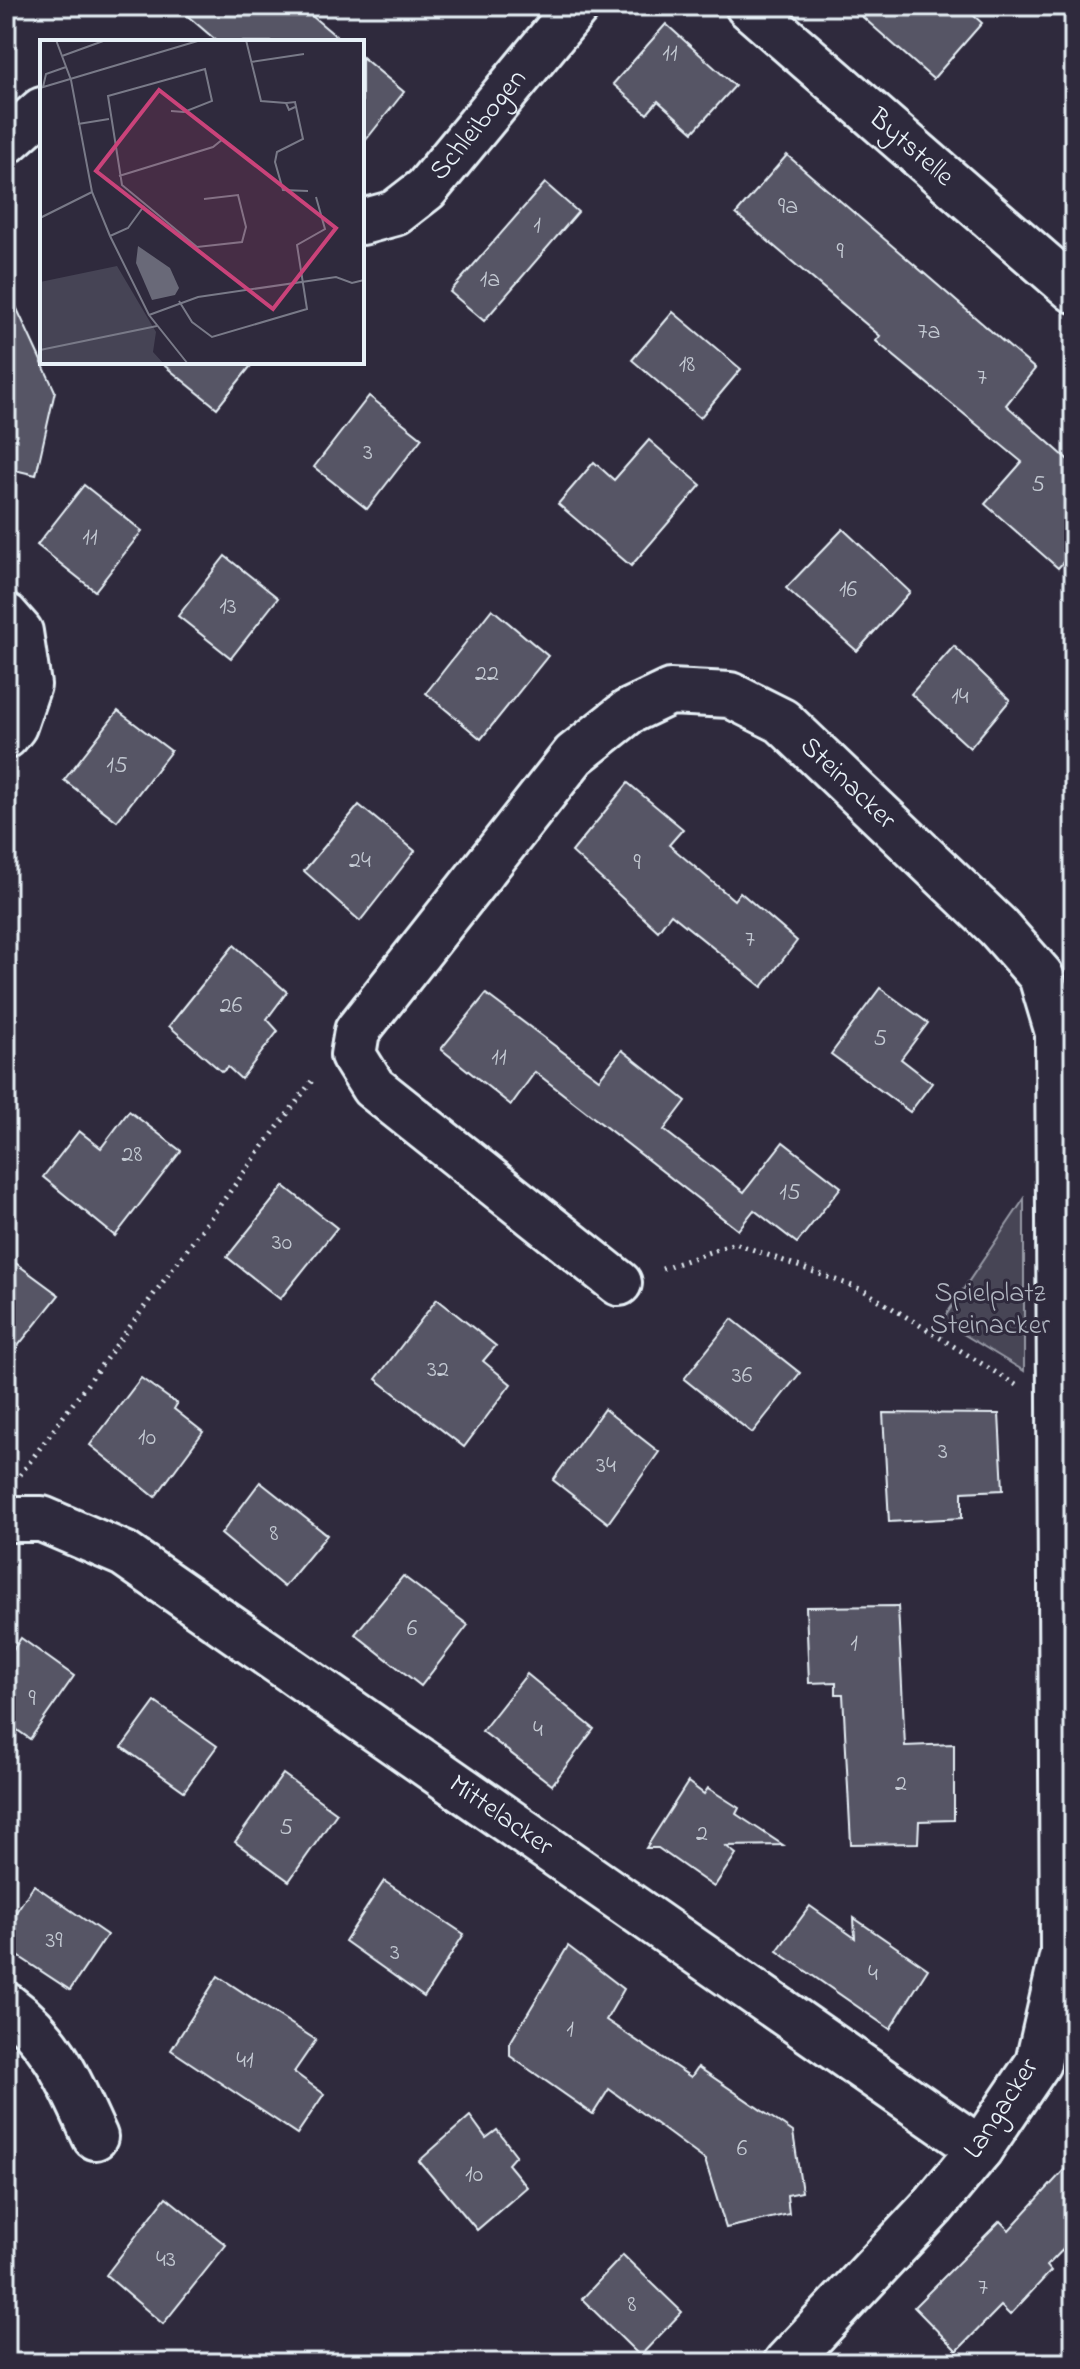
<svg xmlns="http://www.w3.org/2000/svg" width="1080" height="2369" font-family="'Indie Flower',sans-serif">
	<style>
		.green { fill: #464455; stroke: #979aa6; stroke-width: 2 }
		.building { fill: #575565; stroke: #e8f1f8; stroke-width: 2 }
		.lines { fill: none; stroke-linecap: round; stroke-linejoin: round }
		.street-casing { stroke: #e8f1f8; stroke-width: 50 }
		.path { stroke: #e8f1f8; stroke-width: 5; stroke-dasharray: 2 6; stroke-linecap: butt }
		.street { stroke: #2f2a3d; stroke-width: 44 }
		.labels { text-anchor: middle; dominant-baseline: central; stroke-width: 6; stroke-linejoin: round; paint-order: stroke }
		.number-label { font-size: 24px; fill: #c4cad3 }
		.street-label { font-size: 28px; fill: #e8f1f8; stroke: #2f2a3d }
		.park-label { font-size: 28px; fill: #afb4bf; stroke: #2f2a3d }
		.inset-road { fill: none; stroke: #797a88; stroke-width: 2 }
		.view { fill: #ca437a; fill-opacity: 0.15; stroke: #ca437a; stroke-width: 4 }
		.inset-edge { fill: none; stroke: #e8f1f8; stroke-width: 4 }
	</style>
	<rect width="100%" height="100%" fill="#2f2a3d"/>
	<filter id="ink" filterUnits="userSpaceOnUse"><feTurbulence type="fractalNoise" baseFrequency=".0125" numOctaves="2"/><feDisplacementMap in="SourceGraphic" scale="16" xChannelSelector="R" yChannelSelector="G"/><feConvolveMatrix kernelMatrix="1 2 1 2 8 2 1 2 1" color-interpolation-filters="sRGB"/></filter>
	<g filter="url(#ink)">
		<!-- green -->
		<polygon class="green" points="1024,1199 1024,1371 942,1321"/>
		<!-- building -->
		<g class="building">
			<polygon points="176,6 300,6 343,42 218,42"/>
			<polygon points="850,6 963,6 982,23 933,79"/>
			<polygon points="666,24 735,86 693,132 658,101 647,114 613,84"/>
			<polygon points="362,57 404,92 362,145"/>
			<polygon points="787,155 1035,369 1006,405 1074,465 1074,550 1058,568 985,504 1022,462 876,341 880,336 736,214"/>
			<polygon points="545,183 578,212 484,321 450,292"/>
			<polygon points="6,285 55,391 36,475 6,468"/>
			<polygon points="673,312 741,369 700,418 632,360"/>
			<polygon points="160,362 254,362 217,408"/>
			<polygon points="369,396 422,438 367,509 314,467"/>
			<polygon points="649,440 701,485 631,566 558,504 594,462 614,480"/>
			<polygon points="84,485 142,531 95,591 37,545"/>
			<polygon points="843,529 910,592 857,651 786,588"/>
			<polygon points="225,556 278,598 231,658 178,616"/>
			<polygon points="492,609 548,656 481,739 426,693"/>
			<polygon points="954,646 1010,700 970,748 911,694"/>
			<polygon points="118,711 171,751 117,821 64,780"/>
			<polygon points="628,783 683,829 669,845 734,900 740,892 797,941 762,987 671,914 658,931 572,852"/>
			<polygon points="359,805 415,851 360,921 304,871"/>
			<polygon points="234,945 287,992 267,1019 278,1031 241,1079 228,1067 222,1072 169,1026"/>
			<polygon points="880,988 928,1023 901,1059 932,1083 910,1112 831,1054"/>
			<polygon points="486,994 599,1079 622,1050 686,1101 664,1130 744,1192 783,1142 841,1187 797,1243 754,1210 738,1230 535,1072 511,1105 441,1049"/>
			<polygon points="129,1111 181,1151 115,1236 43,1177 79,1131 101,1148"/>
			<polygon points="284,1186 337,1228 280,1299 227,1257"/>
			<polygon points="6,1256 59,1295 6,1361"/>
			<polygon points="437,1299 496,1346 483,1361 511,1384 464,1447 376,1379"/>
			<polygon points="732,1319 800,1373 752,1433 684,1379"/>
			<polygon points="141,1378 177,1404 174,1409 203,1432 155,1497 90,1445"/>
			<polygon points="604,1409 659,1452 608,1523 553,1480"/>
			<polygon points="883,1413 999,1414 1003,1490 962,1492 962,1518 889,1522"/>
			<polygon points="260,1482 327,1535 284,1587 221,1534"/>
			<polygon points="403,1576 468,1625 421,1686 355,1634"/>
			<polygon points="898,1606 905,1746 954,1744 954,1820 919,1821 918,1843 851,1844 843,1694 836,1694 836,1682 809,1683 806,1607"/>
			<polygon points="21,1638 74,1676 30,1739 6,1722 6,1661"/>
			<polygon points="527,1674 594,1729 552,1785 482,1731"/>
			<polygon points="155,1702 217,1746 184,1791 122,1747"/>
			<polygon points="283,1774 337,1813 289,1881 235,1842"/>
			<polygon points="688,1782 704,1794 708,1788 739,1808 736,1814 783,1845 726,1846 736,1854 714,1887 658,1848 646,1848"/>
			<polygon points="384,1881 464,1934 424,1997 345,1941"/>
			<polygon points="34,1885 107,1935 70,1990 6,1948 6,1927"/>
			<polygon points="810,1906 855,1938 854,1918 928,1969 890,2029 777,1951"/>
			<polygon points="568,1946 624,1989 606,2020 691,2077 698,2067 793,2132 802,2192 787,2195 789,2214 726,2228 705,2160 609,2089 593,2114 510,2056 510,2043"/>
			<polygon points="218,1976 316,2040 294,2072 324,2094 297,2134 171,2050"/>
			<polygon points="470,2116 486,2138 497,2130 516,2155 508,2164 527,2187 477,2230 419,2161"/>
			<polygon points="1074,2159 1074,2238 1047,2266 1051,2271 1010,2315 1001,2306 957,2351 914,2307 1000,2221 1009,2230"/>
			<polygon points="166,2197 226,2245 163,2324 106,2275"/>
			<polygon points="623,2255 682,2312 640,2356 582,2299"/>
		</g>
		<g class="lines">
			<defs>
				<g id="street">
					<path id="s1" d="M748 6 1074 290"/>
					<polyline points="6,142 42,110"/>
					<path id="s2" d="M362 222 395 213 426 189 577 6"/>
					<polyline points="6,616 20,632 28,685 14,726 6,736"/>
					<path id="s3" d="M619 1283 373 1087 353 1055 357 1031 574 755 628 712 670 692 730 695 782 721 998 927 1041 976 1058 1033 1063 1953 1038 2063 980 2149 932 2207 786 2363"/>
					<path id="s4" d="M6 1519H42L124 1554 980 2149"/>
					<path d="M6 2005C55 2041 70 2083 95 2137"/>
				</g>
			</defs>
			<!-- street casing -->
			<use href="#street" class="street-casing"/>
			<!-- path -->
			<g class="path">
				<polyline points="662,1269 735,1243 863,1290 1016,1385"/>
				<polyline points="20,1475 314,1078"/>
			</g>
			<!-- street -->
			<use href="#street" class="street"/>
		</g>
	</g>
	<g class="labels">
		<!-- number labels -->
		<g class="number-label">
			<text x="670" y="54">11</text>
			<text x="788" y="207">9a</text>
			<text x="537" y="226">1</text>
			<text x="840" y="252">9</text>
			<text x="490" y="280">1a</text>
			<text x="929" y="332">7a</text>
			<text x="687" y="365">18</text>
			<text x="982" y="378">7</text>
			<text x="368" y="453">3</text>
			<text x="1038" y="485">5</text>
			<text x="90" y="538">11</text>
			<text x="848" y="590">16</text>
			<text x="228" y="607">13</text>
			<text x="487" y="674">22</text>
			<text x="960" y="697">14</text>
			<text x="117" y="766">15</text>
			<text x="360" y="861">24</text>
			<text x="637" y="863">9</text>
			<text x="750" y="940">7</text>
			<text x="231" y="1006">26</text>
			<text x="880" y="1039">5</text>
			<text x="499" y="1058">11</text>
			<text x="132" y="1155">28</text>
			<text x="790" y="1193">15</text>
			<text x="282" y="1243">30</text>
			<text x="438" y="1370">32</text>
			<text x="742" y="1376">36</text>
			<text x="147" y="1438">10</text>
			<text x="943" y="1452">3</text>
			<text x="606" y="1466">34</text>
			<text x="274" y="1534">8</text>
			<text x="412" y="1629">6</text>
			<text x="854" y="1644">1</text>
			<text x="32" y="1699">9</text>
			<text x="538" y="1730">4</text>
			<text x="901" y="1784">2</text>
			<text x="286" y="1828">5</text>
			<text x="702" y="1834">2</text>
			<text x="54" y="1941">39</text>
			<text x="395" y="1953">3</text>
			<text x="873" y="1974">4</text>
			<text x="570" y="2030">1</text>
			<text x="245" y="2061">41</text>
			<text x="742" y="2149">6</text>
			<text x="474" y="2175">10</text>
			<text x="166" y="2260">43</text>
			<text x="983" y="2288">7</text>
			<text x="632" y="2305">8</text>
		</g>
		<!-- street labels -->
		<g class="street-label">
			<text stroke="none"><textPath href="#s2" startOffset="156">Schleibogen</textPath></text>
			<text stroke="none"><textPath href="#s1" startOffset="216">Bytstelle</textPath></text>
			<text stroke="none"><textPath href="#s3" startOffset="1052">Steinacker</textPath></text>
			<text stroke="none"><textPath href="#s4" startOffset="584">Mittelacker</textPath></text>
			<text transform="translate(1002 2109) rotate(-57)">Langacker</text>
		</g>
		<!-- park labels -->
		<g class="park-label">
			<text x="990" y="1294">Spielplatz<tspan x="990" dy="32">Steinacker</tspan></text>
		</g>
	</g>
	<!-- overview -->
	<g transform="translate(40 40)">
		<rect width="324" height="324" fill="#2f2a3d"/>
		<path d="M77 226 116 292 113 312 124 324H0V242Z" fill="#464455"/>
		<path d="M98 206 130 228 139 248 135 255 112 260 96 223Z" fill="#696978"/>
		<path class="inset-road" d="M16 0 31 40 52 152 70 196 109 275 148 324M206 0 221 61 246 63M22 16 66 0M211 22 264 14M3 47 6 34 26 27M0 48 161 0M255 67 249 70 246 63 255 62 263 99 237 112 235 122 243 150 268 151M131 71 144 72 172 61 165 29 68 56 82 145 157 207 202 202 206 187 198 155 164 159M38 84 69 79M79 136 173 107 183 99M0 178 52 152M70 196 88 188 104 166M139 261 152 282 172 297 267 269 257 205 285 189 276 157M109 275 158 257 296 237 312 243 324 240M0 310 117 286"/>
		<path class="view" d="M119 50 296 188 233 269 56 131Z"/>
		<rect width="324" height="324" class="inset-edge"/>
	</g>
	<!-- margin -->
	<rect width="1080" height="2369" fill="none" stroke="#2f2a3d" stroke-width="32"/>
	<rect x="16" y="16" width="1048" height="2337" fill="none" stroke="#e8f1f8" stroke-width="3" filter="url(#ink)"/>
</svg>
